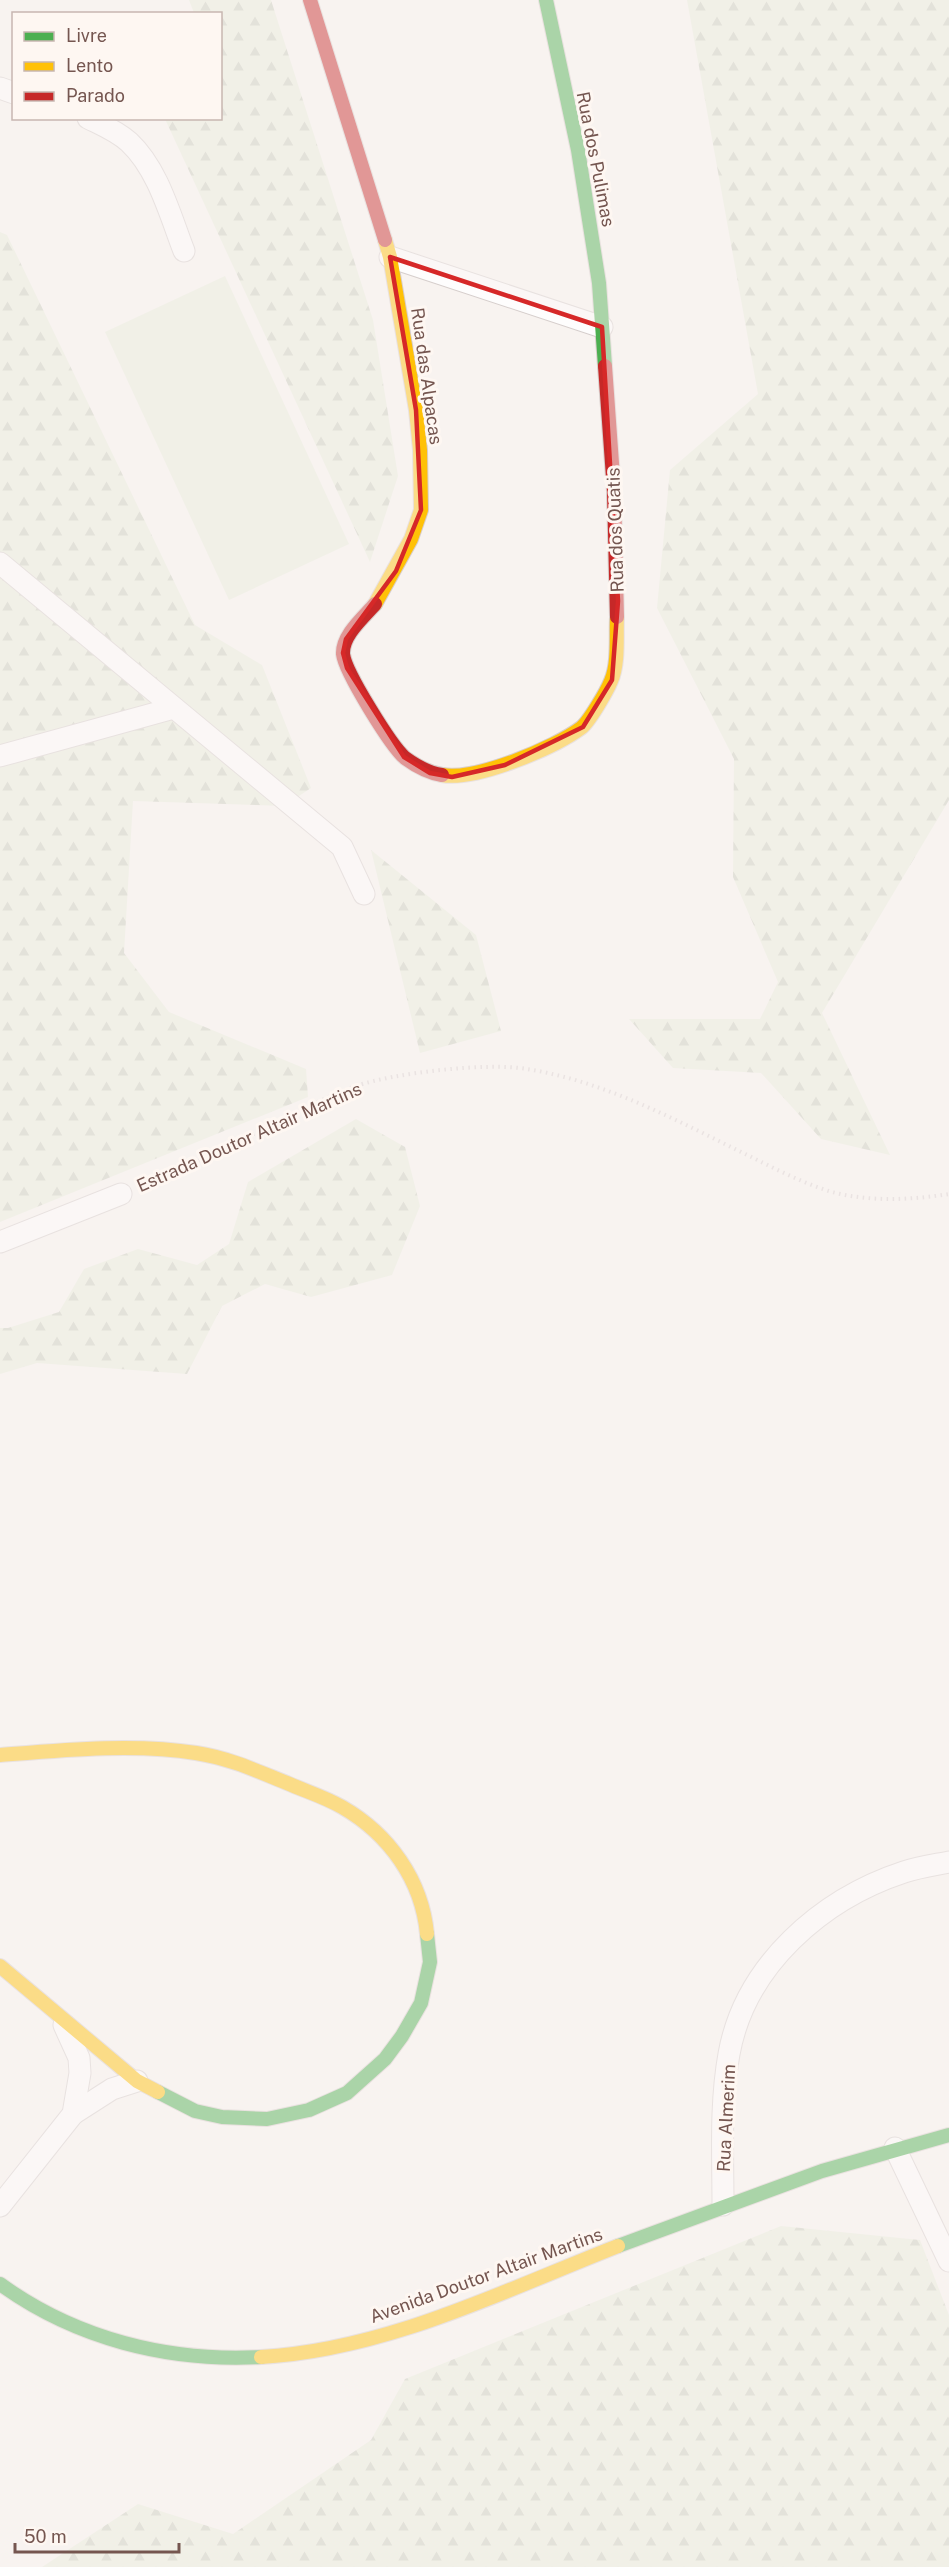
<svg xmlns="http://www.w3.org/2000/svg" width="949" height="2567" font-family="'Public Sans',sans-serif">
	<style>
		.forest { fill: url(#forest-firs) }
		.garden { fill: #e9eedc }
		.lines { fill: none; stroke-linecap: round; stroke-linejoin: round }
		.street-casing { stroke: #d6cecc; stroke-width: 23 }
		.fast-casing { stroke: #d8cecb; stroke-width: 16 }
		.slow-casing { stroke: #d8cecb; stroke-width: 16 }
		.jam-casing { stroke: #d8cecb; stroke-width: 16 }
		.path { stroke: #dad1d0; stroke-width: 4; stroke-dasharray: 1.5 4.5; stroke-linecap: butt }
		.street { stroke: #fefdfd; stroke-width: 21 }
		.fast { stroke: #4caf50; stroke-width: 14 }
		.slow { stroke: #ffc107; stroke-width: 14 }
		.jam { stroke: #c62828; stroke-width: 14 }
		.marked { fill: none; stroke: #d62828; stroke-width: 4.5; stroke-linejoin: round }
		.labels { text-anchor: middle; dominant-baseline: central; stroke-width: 6; stroke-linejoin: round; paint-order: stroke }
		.street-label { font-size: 18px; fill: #755650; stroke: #fef7f2 }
	</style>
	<defs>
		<pattern id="forest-firs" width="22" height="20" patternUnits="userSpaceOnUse" patternTransform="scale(1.5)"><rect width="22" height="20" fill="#e9eedc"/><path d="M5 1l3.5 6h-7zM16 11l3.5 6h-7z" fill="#cbcebf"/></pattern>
	</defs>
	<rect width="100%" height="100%" fill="#f8f3f0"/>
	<!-- forest -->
	<g class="forest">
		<polygon points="189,0 271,0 373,320 398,476 370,562 165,119 220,118 220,14 194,13"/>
		<polygon points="687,0 949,0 949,800 822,1013 890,1155 821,1139 761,1073 673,1068 629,1019 760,1019 778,982 733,877 734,759 657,608 670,470 758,394"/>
		<polygon points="0,232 7,235 195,625 262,665 311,788 284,806 133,801 124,953 169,1012 306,1069 308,1097 0,1222"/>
		<polygon points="371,850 476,935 501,1031 420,1053"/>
		<polygon points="356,1119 405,1147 420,1206 392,1275 311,1297 265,1284 222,1306 187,1374 37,1363 0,1374 0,1328 8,1328 59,1312 84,1269 138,1249 197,1265 229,1244 248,1182"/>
		<polygon points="781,2226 920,2240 949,2315 949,2567 42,2567 138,2504 233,2534 371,2440 405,2379"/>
	</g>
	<!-- garden -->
	<polygon class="garden" points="225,276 349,544 229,600 105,332"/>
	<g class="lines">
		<defs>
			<g id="street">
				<polyline points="0,88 14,93"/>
				<path d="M88 118C102 125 117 131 129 142 158 169 170 215 184 251"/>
				<polyline points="390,257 602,327"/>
				<polyline points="0,563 342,847 364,894"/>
				<polyline points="0,756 174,708"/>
				<polyline points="0,1242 121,1194"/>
				<polyline points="73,2114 112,2089 137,2081"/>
				<polyline points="895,2148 949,2261"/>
				<path d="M723 2205C723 2155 720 2104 729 2054 745 1965 822 1899 904 1872 919 1867 934 1865 949 1862"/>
				<polyline points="0,2206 73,2114 80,2073 79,2058 64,2025"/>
			</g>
			<g id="fast">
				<polyline points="546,0 578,150 599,283 605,366"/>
				<polyline points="158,2092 195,2111 222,2117 267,2119 309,2110 347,2093 385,2059 402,2036 421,2003 430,1962 427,1934"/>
				<polyline points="618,2246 822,2171 949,2135"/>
				<path d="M0 2284C76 2339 168 2362 261 2357"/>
			</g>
			<g id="slow">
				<polyline points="375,604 411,539 421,510 420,450 416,410 390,257 385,240"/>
				<path d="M442 775C476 781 554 748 581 728 589 722 607 691 611 681 619 663 616 636 617 617"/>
				<path d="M0 1755C62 1750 135 1743 196 1753 229 1758 257 1771 287 1783 305 1791 325 1797 342 1807 389 1834 422 1880 427 1934"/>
				<polyline points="0,1966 137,2081 158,2092"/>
				<path d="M261 2357C386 2350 503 2291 618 2246"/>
			</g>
			<g id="jam">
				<polyline points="310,0 385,240"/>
				<polyline points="605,366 614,491 617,617"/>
				<path d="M375 604C364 617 342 635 343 654 345 672 391 746 405 758 416 766 429 773 442 775"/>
			</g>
		</defs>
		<!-- street casing -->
		<use href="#street" class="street-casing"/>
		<!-- fast casing -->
		<use href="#fast" class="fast-casing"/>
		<!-- slow casing -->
		<use href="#slow" class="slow-casing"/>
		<!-- jam casing -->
		<use href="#jam" class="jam-casing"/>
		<!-- path -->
		<path class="path" d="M138 1186C160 1177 183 1168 205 1158 256 1135 304 1105 356 1086 394 1073 487 1062 527 1069 602 1081 670 1117 737 1150 768 1165 799 1182 832 1192 870 1202 911 1200 949 1194"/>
		<!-- street -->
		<use href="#street" class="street"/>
		<!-- fast -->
		<use href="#fast" class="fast"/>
		<!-- slow -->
		<use href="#slow" class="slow"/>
		<!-- jam -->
		<use href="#jam" class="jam"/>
	</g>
	<!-- marked area -->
	<path d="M0 0H949V2567H0ZM390 257 602 327 618 601 612 680 583 727 505 765 452 777 430 773 404 757 347 668 343 653 346 639 396 571 421 510 416 410Z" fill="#f8f3f0" fill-opacity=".55" fill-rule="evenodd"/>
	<path class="marked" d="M390 257 602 327 618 601 612 680 583 727 505 765 452 777 430 773 404 757 347 668 343 653 346 639 396 571 421 510 416 410Z"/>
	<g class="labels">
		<!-- street labels -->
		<g class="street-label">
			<text transform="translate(596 159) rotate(79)">Rua dos Pulimas</text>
			<text transform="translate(427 376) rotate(82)">Rua das Alpacas</text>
			<text transform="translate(615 530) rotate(-92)">Rua dos Quatis</text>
			<text transform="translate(249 1137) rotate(-24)">Estrada Doutor Altair Martins</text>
			<text transform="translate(726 2118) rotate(-87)">Rua Almerim</text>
			<text transform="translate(486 2275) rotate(-20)">Avenida Doutor Altair Martins</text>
		</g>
	</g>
	<!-- legend -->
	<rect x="12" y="12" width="210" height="108" fill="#fef7f2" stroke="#c7b7b1" stroke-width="1.5"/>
	<rect x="24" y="32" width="30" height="9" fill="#4caf50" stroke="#c7b7b1" stroke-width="1.5"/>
	<text x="66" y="42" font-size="18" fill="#755650">Livre</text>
	<rect x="24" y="62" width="30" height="9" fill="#ffc107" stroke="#c7b7b1" stroke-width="1.5"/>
	<text x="66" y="72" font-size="18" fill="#755650">Lento</text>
	<rect x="24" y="92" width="30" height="9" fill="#c62828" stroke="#c7b7b1" stroke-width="1.5"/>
	<text x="66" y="102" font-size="18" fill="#755650">Parado</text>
	<!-- scale -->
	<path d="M15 2543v9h164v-9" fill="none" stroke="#755650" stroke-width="3"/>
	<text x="24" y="2543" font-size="18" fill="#755650" stroke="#fef7f2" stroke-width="4.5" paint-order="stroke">50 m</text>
</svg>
